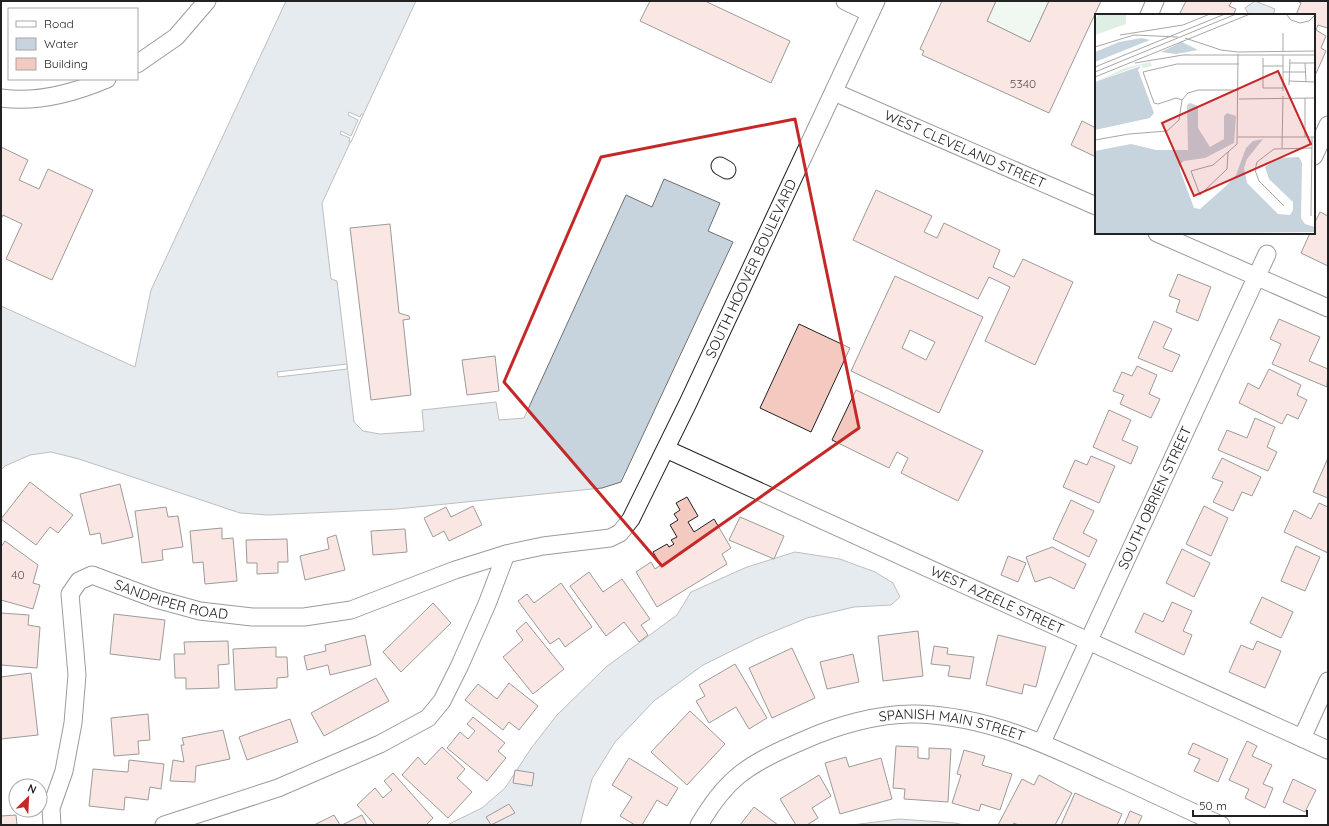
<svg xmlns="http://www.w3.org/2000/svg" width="1329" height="826" font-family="Quicksand,sans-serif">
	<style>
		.green { fill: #e0efe3; stroke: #6f6f6f }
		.water { fill: #c7d3dd; stroke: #6f6f6f }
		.pier { fill: #fff; stroke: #6f6f6f }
		.building { fill: #f3c9c0; stroke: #222; fill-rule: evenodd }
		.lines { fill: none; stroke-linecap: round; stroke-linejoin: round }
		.minor-casing { stroke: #222; stroke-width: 19 }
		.minor { stroke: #fff; stroke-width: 17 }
		.marked { fill: none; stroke: #c62828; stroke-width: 3; stroke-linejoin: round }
		.labels { text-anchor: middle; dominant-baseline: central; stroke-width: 3; stroke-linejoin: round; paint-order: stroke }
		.number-label { font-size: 12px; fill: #564c4a }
		.street-label { font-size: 14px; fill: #222; stroke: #fff }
		.inset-road { fill: none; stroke: #a7a7a7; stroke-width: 1 }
		.view { fill: #c62828; fill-opacity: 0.15; stroke: #c62828; stroke-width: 2 }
		.inset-edge { fill: none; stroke: #222; stroke-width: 2 }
	</style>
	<rect width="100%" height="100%" fill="#fff"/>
	<!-- green -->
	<polygon class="green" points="996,1 1049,1 1030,42 987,21"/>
	<!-- water -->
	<g class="water">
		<polygon points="286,1 416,1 322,203 331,279 337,281 354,422 363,431 380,434 424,431 422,410 496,402 499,420 524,418 626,195 652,207 664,179 720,203 708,231 733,242 621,482 602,488 397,509 268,515 240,513 79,459 51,452 30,455 5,466 1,470 1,306 135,367 151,290"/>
		<polygon points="1255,1 1275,9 1273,15 1249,15 1245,8"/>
		<polygon points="795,552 840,559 875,572 893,583 900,597 891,605 854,607 807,618 758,638 703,665 654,701 615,742 592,779 580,825 447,825 482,808 505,788 532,747 557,715 606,667 677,615 691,592 747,567"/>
		<polygon points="899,819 955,823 964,825 852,825"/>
	</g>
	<!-- pier -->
	<g class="pier">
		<polygon points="349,112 360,117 361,114 363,115 351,142 349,142 350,138 340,134 341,131 351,136 358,120 348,115"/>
		<polygon points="347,364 347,369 278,377 277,372"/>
	</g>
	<!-- building -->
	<g class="building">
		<polygon points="650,1 705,1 790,41 771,83 640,21"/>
		<polygon points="942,1 996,1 987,21 1030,42 1049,1 1101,1 1049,113 922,55 924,51 920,49"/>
		<polygon points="1186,1 1232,1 1229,6 1236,9 1233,15 1179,15"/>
		<polygon points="1297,1 1328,1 1328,26 1327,28 1318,25 1316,30 1326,36 1321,48 1326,51 1314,78 1314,15 1296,15 1301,3"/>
		<polygon points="1082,121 1096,128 1096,157 1071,145"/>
		<polygon points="1,147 28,160 19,180 39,189 48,169 93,190 52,280 6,259 22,224 3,215 1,219"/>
		<polygon points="876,190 932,216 924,232 937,238 944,223 1000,250 993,267 1014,277 1023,259 1073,282 1035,365 985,341 1010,287 989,277 978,299 853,240"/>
		<polygon points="1320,212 1328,216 1328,266 1301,253 1310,233 1314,233 1314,224"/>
		<polygon points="390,224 399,313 409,316 410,319 403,320 411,395 371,400 350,228"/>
		<polygon points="1178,274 1211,287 1198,321 1176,312 1180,300 1169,296"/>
		<path d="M895 276 983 317 939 413 851 371ZM910 330 935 342 926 360 902 348Z"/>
		<polygon points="1279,319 1320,337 1309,361 1328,369 1327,387 1272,364 1281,344 1270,339"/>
		<polygon points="1154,321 1172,329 1163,348 1180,355 1172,372 1138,358"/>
		<polygon points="799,324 850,348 811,432 760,408"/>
		<polygon points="495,356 499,391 467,395 462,360"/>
		<polygon points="1137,366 1157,375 1149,394 1160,399 1151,418 1120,404 1124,395 1113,391 1122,372 1132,376"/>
		<polygon points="1269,369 1301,385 1297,395 1307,400 1298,419 1287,414 1282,424 1239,403 1248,383 1259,389"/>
		<polygon points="856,390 983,451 958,501 901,473 908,458 897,452 889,468 832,440"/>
		<polygon points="1109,410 1131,420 1122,440 1138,447 1131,464 1093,447"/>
		<polygon points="1255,418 1275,427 1267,447 1277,452 1268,471 1218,450 1227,430 1247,438"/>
		<polygon points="1091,456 1115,466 1099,503 1063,487 1075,460 1087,465"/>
		<polygon points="1222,458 1261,477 1252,496 1242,492 1233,511 1213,502 1223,482 1212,478"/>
		<polygon points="1328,458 1328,498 1313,492"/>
		<polygon points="30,482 73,515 58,533 50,527 36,545 1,519"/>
		<polygon points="120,484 133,537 102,544 100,533 90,535 80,494"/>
		<polygon points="687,497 698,516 688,522 694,532 714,519 731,548 722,554 727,564 657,607 636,572 651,562 655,569 661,565 653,552 667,544 669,547 674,544 671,540 677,537 670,525 678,520 674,514 680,510 676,503"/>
		<polygon points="1071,500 1094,511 1083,533 1097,540 1089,557 1053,539"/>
		<polygon points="1319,503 1328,507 1328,553 1284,532 1294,510 1311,519"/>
		<polygon points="473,506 482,525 449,541 444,531 433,537 424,518 446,507 451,517"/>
		<polygon points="1204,506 1228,518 1211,556 1186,544"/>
		<polygon points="166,507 168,517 178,516 183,547 162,550 163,560 142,563 135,511"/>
		<polygon points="740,517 784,536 774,559 729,540"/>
		<polygon points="222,528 222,539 233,538 237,581 205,584 203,562 193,563 190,531"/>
		<polygon points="405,529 407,552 373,555 371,531"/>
		<polygon points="336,535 345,570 305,580 300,556 329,549 327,538"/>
		<polygon points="287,539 288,562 278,562 278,573 257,574 257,563 247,563 246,540"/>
		<polygon points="5,541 38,565 33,583 40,585 33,609 1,600 1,547"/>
		<polygon points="1296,546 1320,557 1305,591 1281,581"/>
		<polygon points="1052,547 1086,564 1074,589 1050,577 1035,582 1026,557"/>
		<polygon points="1182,549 1210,563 1194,597 1166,583"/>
		<polygon points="1008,556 1026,563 1018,582 1001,575"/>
		<polygon points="589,572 603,592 622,579 650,619 641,625 648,635 639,642 624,622 606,636 570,586"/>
		<polygon points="561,583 592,627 565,647 559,638 550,644 518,601 527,594 534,603"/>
		<polygon points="1262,597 1293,612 1281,638 1250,623"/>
		<polygon points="1172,602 1192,611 1183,631 1192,635 1184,655 1135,632 1144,613 1163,622"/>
		<polygon points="433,603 451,623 401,672 383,652"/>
		<polygon points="1,613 29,615 28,625 40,627 37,668 1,665"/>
		<polygon points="114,614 165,620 160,660 110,654"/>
		<polygon points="526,622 564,669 533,694 503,657 523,640 516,631"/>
		<polygon points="918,631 923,676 883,681 878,636"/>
		<polygon points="365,635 371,665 330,675 328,665 307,670 304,656 326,651 325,645"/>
		<polygon points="998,635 1046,647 1036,687 1024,684 1022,694 986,685"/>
		<polygon points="228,641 229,664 218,665 219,688 186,689 186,678 175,678 174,654 185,654 184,642"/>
		<polygon points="1257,641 1281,651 1265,688 1229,672 1241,645 1253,650"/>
		<polygon points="934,646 948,648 947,654 974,657 970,679 948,676 950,666 931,664"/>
		<polygon points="276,647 276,657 287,657 288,677 277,678 277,688 235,690 233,649"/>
		<polygon points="792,648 815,698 772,718 749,668"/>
		<polygon points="853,654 859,682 827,689 820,662"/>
		<polygon points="735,664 767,718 749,729 736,707 709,723 696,701 705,696 699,685"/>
		<polygon points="31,673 38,735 1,739 1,677"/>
		<polygon points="376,678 389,701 324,736 311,713"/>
		<polygon points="509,683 538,706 519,730 509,722 503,730 465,700 478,684 497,699"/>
		<polygon points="690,711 725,744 687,785 651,752"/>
		<polygon points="148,714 150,740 138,741 139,754 114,756 111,718"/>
		<polygon points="473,717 505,743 498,751 506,758 487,781 447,748 460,732 468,739 475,731 467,724"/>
		<polygon points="290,719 298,742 247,760 239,737"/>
		<polygon points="223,730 230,759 196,766 195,782 170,781 173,760 184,762 181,745 184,745 182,738"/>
		<polygon points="1247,741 1257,746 1252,756 1272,765 1263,784 1273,788 1265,808 1245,798 1249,789 1229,780"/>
		<polygon points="1193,743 1228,759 1218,782 1194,771 1200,759 1188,754"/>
		<polygon points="896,746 918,747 918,758 929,759 929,748 951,749 948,802 904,799 905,789 893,788"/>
		<polygon points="442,747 465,769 457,778 472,792 448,818 402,775 418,757 425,765"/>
		<polygon points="964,750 985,756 982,765 1012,774 1000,810 981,804 979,811 952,803 961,775 957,774"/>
		<polygon points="846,757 849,767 881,758 892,799 840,814 825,763"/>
		<polygon points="629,758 678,788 667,806 657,800 642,825 635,825 620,816 632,797 612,785"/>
		<polygon points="129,760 164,764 161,789 150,787 148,800 125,797 124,810 89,806 93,769 128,772"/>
		<polygon points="515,770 534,773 532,786 513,783"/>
		<polygon points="393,773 433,818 426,825 375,825 357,805 375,788 383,798 392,790 384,781"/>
		<polygon points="819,775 831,796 812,808 818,818 807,825 796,825 780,799"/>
		<polygon points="1039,775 1072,793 1055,825 1018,825 1014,823 1013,825 998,825 1022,779 1034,785"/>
		<polygon points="1293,779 1316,790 1305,812 1283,802"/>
		<polygon points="1075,793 1122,814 1117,825 1061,825"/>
		<polygon points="509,804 515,813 491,825 486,817"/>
		<polygon points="754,807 778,825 740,825"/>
		<polygon points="1130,811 1142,816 1138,825 1124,825"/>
		<polygon points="16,815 17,825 1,825 1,816"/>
		<polygon points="334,815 340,825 314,825"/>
		<polygon points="362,815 367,825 342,825"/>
	</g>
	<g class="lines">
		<defs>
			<g id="minor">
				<polyline points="845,1 870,13"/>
				<polyline points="1149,15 1155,1"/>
				<polyline points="137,64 176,37 207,1"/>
				<path id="s1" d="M834 92 1096 206"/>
				<path d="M1 98C36 103 74 93 107 79"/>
				<polyline points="1314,156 1328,125"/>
				<polyline points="720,166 727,170"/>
				<polyline points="1157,233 1328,308"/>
				<path id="s2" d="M666 449 1328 750"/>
				<path id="s3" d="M506 554 543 546 610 538 620 533 631 519 688 403 876 1"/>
				<polyline points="1302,738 1328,681"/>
				<path id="s4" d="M1042 742 1267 254"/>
				<path id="s5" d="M52 825 51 808 64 771 73 723 77 675 70 594 79 581 92 575 156 599 200 611 252 617H304L351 610 455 570 506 554 487 604 459 667 442 701 428 718 380 744 278 788 164 825"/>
				<path id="s6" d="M699 825C709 808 722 789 738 776 756 761 781 750 802 741 835 726 879 713 916 714 987 716 1046 744 1108 773 1146 790 1183 808 1221 825"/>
			</g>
		</defs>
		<!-- minor casing -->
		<use href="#minor" class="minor-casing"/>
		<!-- minor -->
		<use href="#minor" class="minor"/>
	</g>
	<!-- marked area -->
	<path d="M0 0H1329V826H0ZM795 119 859 428 662 566 504 382 601 157Z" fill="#fff" fill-opacity=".55" fill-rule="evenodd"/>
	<path class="marked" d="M795 119 859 428 662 566 504 382 601 157Z"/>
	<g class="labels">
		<!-- number labels -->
		<g class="number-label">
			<text x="1023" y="83">5340</text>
			<text x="18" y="574">40</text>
		</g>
		<!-- street labels -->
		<g class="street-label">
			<text stroke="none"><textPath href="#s1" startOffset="143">WEST CLEVELAND STREET</textPath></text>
			<text stroke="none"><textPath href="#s3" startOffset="412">SOUTH HOOVER BOULEVARD</textPath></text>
			<text stroke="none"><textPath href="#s4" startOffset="269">SOUTH OBRIEN STREET</textPath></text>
			<text stroke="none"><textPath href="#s5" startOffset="348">SANDPIPER ROAD</textPath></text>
			<text stroke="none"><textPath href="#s2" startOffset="364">WEST AZEELE STREET</textPath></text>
			<text stroke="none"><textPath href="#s6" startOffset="291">SPANISH MAIN STREET</textPath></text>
		</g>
	</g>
	<!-- overview -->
	<g transform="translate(1095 14)">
		<rect width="220" height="220" fill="#fff"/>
		<path d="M4 0H31V10L0 21V6ZM55 48 57 52 47 54V51L43 52 0 68 30 54Z" fill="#e0efe3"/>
		<path d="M47 24 55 26 0 48V38L24 28ZM87 28 103 36 81 40 66 38ZM46 52 43 56 59 99 55 104 0 116V68ZM95 89 103 92V114L115 133 129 125V102L132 99 141 102 139 129 110 144 89 147 85 150V156L99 194 105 195 131 172 141 161 151 134 158 127 168 125 152 145 149 154 152 169 183 200 195 201 198 196V188L174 165 170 153 183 144 204 143 207 149 206 204 210 210 220 213V218L0 220V137L36 130 61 136H93L92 91Z" fill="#c7d3dd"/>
		<path class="inset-road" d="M191 0 196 6 205 9 214 7 220 1M188 19V37M25 21 88 11 115 0M90 24 126 36 143 38M0 33 39 21 83 23M143 38 220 37M143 41H220M168 44V74H188M40 49 88 41H143M195 49H220M210 49 211 68M168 52H188M0 53 130 0M0 58 141 0M188 58H211M0 63 155 0M194 67 220 68M194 71 195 45M188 77V41M144 85 220 84M87 86 81 84 63 90 59 89 48 58 82 50H144M143 123H220M210 123V84M0 126 34 120 72 117 84 106 87 86 93 79 103 76H144M187 134 188 82M133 138 132 155 105 181 96 157 118 151ZM133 138 142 130 143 40M189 192 164 167 160 156 162 148 179 135 217 134M216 202 217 123"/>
		<path class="view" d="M183 57 216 130 99 182 67 109Z"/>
		<rect width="220" height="220" class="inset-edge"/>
	</g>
	<!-- border -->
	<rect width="1329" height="826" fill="none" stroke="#222222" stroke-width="4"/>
	<!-- legend -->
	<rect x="8" y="8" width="130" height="72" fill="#ffffff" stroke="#a7a7a7"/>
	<rect x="16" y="21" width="20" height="6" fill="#ffffff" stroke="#a7a7a7"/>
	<text x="44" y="28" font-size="12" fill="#222222">Road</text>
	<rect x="16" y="38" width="20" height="12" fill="#c7d3dd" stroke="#a7a7a7"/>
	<text x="44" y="48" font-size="12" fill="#222222">Water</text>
	<rect x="16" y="58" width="20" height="12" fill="#f3c9c0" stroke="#a7a7a7"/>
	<text x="44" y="68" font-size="12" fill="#222222">Building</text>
	<!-- north arrow -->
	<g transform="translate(28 798) rotate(24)"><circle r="19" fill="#ffffff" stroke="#a7a7a7"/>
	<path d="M0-3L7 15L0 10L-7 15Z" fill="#c62828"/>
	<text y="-6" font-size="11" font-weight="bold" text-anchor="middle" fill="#222222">N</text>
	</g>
	<!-- scale -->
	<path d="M1193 810v6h114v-6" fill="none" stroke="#222222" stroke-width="2"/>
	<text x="1199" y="810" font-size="12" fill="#222222" stroke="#ffffff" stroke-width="3" paint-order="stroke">50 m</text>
</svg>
